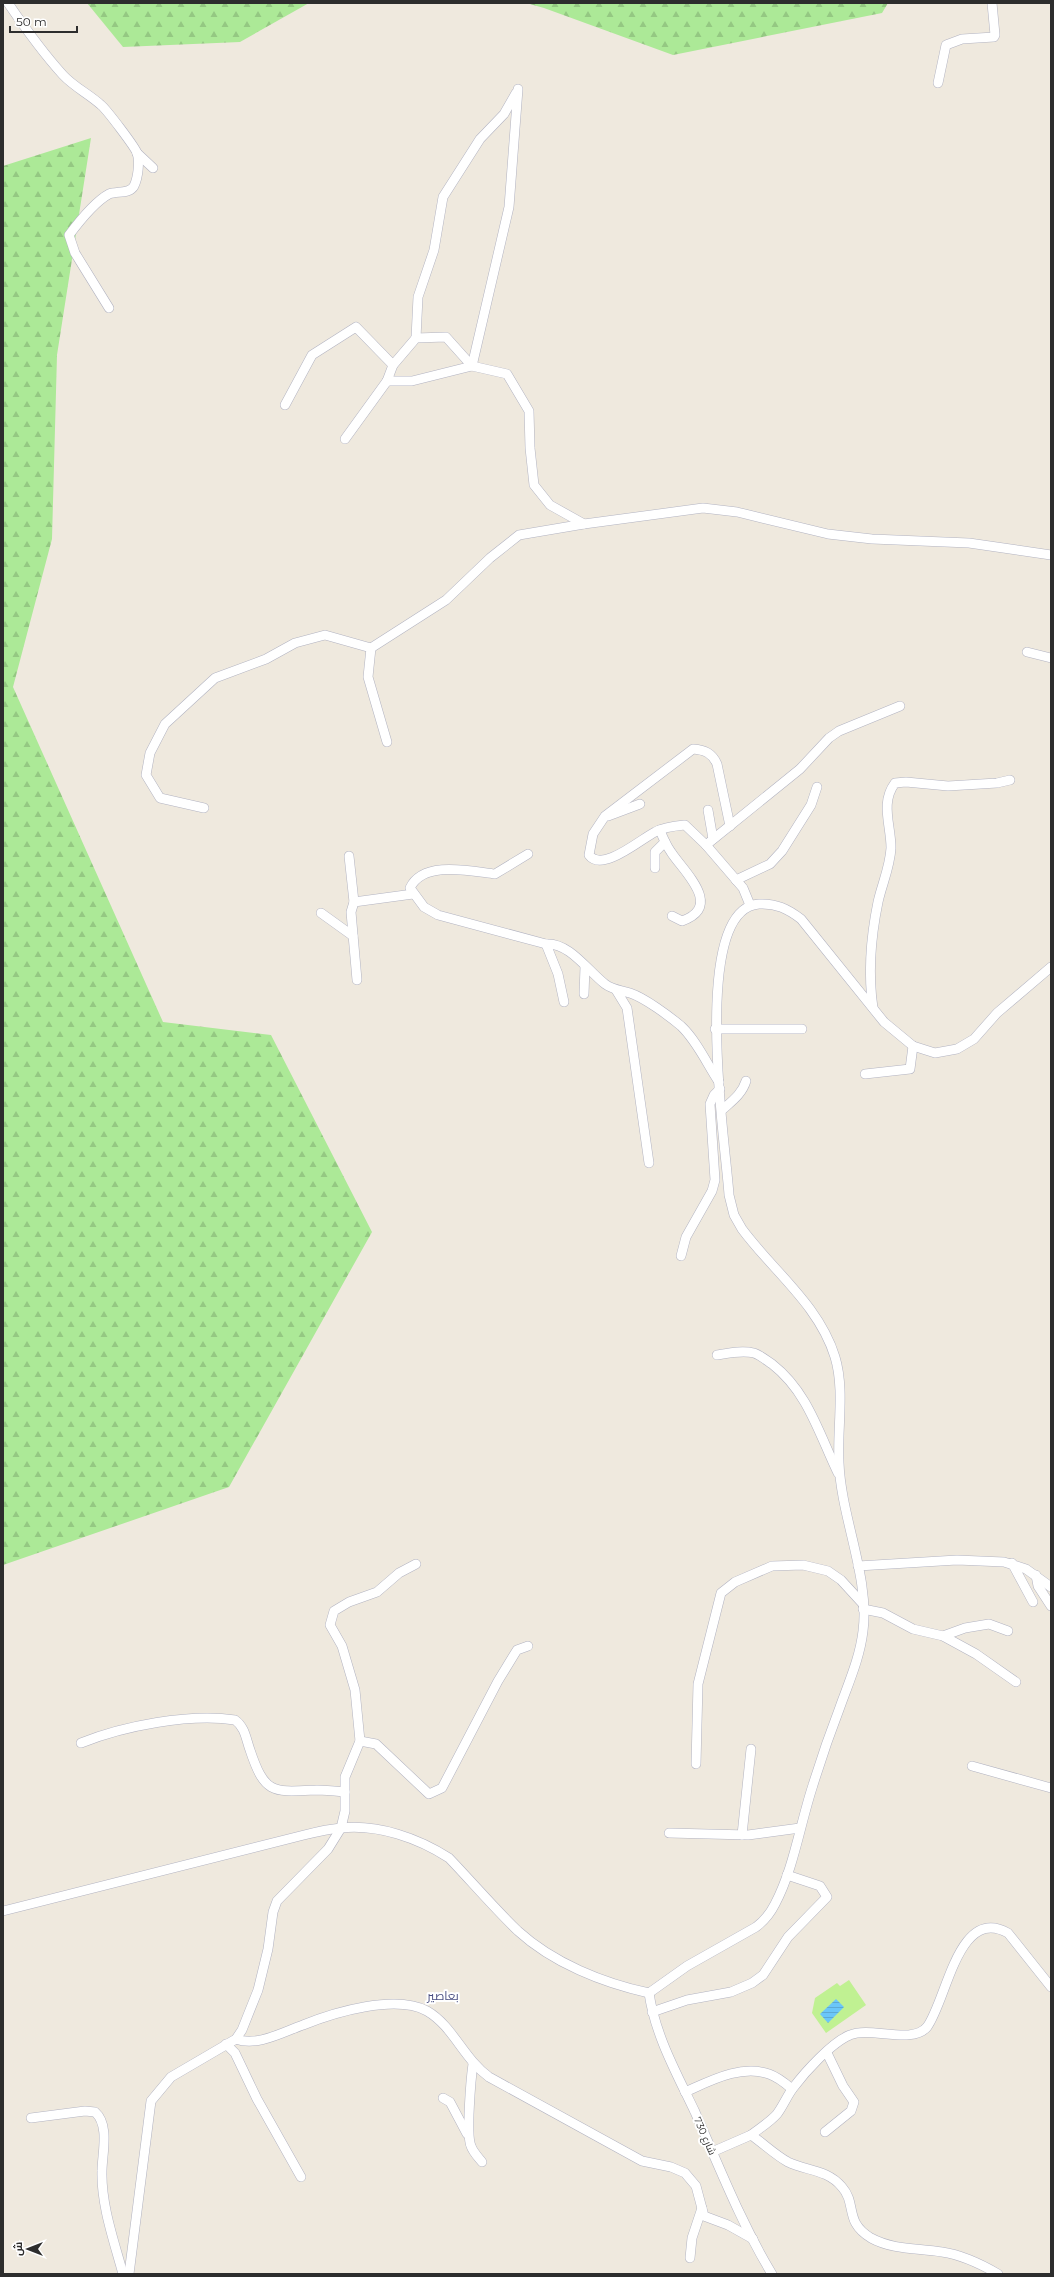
<svg xmlns="http://www.w3.org/2000/svg" width="1054" height="2277" font-family="Montserrat,Cairo,sans-serif">
	<style>
		.forest { fill: url(#forest-firs) }
		.pitch { fill: #c0f192 }
		.water { fill: url(#water-rules) }
		.lines { fill: none; stroke-linecap: round; stroke-linejoin: round }
		.minor-casing { stroke: #b2b3c1; stroke-width: 10 }
		.minor { stroke: #fff; stroke-width: 9 }
		.labels { text-anchor: middle; dominant-baseline: central; stroke-width: 4; stroke-linejoin: round; paint-order: stroke }
		.street-label { font-size: 10px; fill: #2d2d2d; stroke: #fff }
		.quarter-label { font-size: 12px; fill: #494e81; stroke: #fff }
	</style>
	<defs>
		<pattern id="forest-firs" width="22" height="20" patternUnits="userSpaceOnUse"><rect width="22" height="20" fill="#ace997"/><path d="M5 1l3.5 6h-7zM16 11l3.5 6h-7z" fill="#94c882"/></pattern>
		<pattern id="water-rules" width="6" height="5" patternUnits="userSpaceOnUse"><rect width="6" height="5" fill="#6bc6f8"/><path d="M0 2.5h6" fill="none" stroke="#5daad5"/></pattern>
	</defs>
	<rect width="100%" height="100%" fill="#efe9de"/>
	<!-- forest -->
	<g class="forest">
		<polygon points="87,3 309,3 240,42 123,47"/>
		<polygon points="526,3 888,3 882,13 673,55 544,8"/>
		<polygon points="91,138 57,355 52,539 13,687 163,1022 271,1035 372,1232 229,1487 3,1565 3,166"/>
	</g>
	<!-- pitch -->
	<polygon class="pitch" points="849,1980 866,2005 826,2033 812,2013 815,1998 837,1983 840,1986"/>
	<!-- water -->
	<polygon class="water" points="836,1999 844,2007 828,2023 820,2014"/>
	<g class="lines">
		<defs>
			<g id="minor">
				<path d="M8 3C25 28 43 53 63 75 74 87 89 94 101 105 107 110 135 147 137 153 140 161 138 178 134 186 130 194 117 191 109 194 96 201 78 223 69 235L75 253 109 308"/>
				<polyline points="938,83 946,45 962,39 994,37 995,35 992,3"/>
				<polyline points="137,153 153,168"/>
				<polyline points="416,338 418,297 434,250 443,197 480,139 504,114 516,93"/>
				<polyline points="472,366 446,337 416,338 393,365 387,381 412,381 472,366 507,374 529,411 530,448 534,485 550,505 584,524"/>
				<polyline points="472,366 509,207 518,89"/>
				<polyline points="285,405 312,355 356,327 393,365"/>
				<polyline points="345,439 387,381"/>
				<polyline points="371,648 368,677 387,742"/>
				<polyline points="1027,652 1051,658"/>
				<polyline points="204,808 160,798 146,775 150,753 165,724 215,678 266,659 295,643 325,635 371,648 446,600 490,558 519,535 584,524 703,508 737,512 828,534 872,539 969,543 1051,555"/>
				<polyline points="708,810 713,839"/>
				<polyline points="608,816 640,804"/>
				<path d="M660 830C663 838 666 845 671 852 683 871 724 906 682 921L672 916"/>
				<path d="M706 845 685 825C675 826 664 827 655 832 641 839 602 873 589 855L593 834 605 816 693 749C705 750 712 753 717 764L730 826"/>
				<path d="M528 854 495 874C470 871 423 860 410 888L424 907 438 915 546 944C569 942 588 971 605 984 613 990 621 990 630 993 645 998 669 1016 681 1026 697 1041 707 1064 719 1082"/>
				<polyline points="349,856 354,902"/>
				<polyline points="655,868 655,852 665,842"/>
				<polyline points="736,880 770,864 782,851 811,805 817,787"/>
				<polyline points="750,905 743,888 706,845 800,769 829,738 839,731 900,706"/>
				<polyline points="321,913 353,936"/>
				<polyline points="546,944 558,974 564,1002"/>
				<polyline points="357,980 351,912 354,902 413,894"/>
				<polyline points="616,990 627,1008 649,1163"/>
				<polyline points="584,994 585,967"/>
				<path d="M873 1008C868 974 871 936 878 902 882 884 890 867 891 848 891 825 880 803 895 783L906 782 948 786 997 783 1010 780"/>
				<polyline points="715,1029 802,1029"/>
				<polyline points="865,1074 910,1069 913,1046"/>
				<path d="M722 1110C732 1101 742 1094 746 1081"/>
				<polyline points="681,1256 686,1237 712,1191 715,1180 710,1104 714,1095 720,1089"/>
				<path d="M717 1355C729 1353 742 1350 754 1353 760 1355 766 1360 772 1364 808 1392 819 1434 838 1473"/>
				<polyline points="1012,1563 1033,1602"/>
				<polyline points="858,1566 957,1560 1004,1562 1026,1569 1051,1587"/>
				<polyline points="1036,1575 1038,1586 1051,1606"/>
				<polyline points="863,1609 883,1613 913,1629 943,1636 976,1654 1016,1682"/>
				<polyline points="943,1636 965,1628 989,1624 1008,1631"/>
				<polyline points="360,1741 376,1744 429,1794 442,1788 498,1681 517,1650 528,1646"/>
				<path d="M81 1743C123 1726 190 1713 235 1720 245 1727 246 1739 250 1750 265 1795 273 1792 317 1790 326 1790 335 1791 345 1792"/>
				<polyline points="696,1764 698,1684 721,1593 735,1582 772,1566 803,1565 828,1571 841,1580 863,1604"/>
				<polyline points="972,1766 1051,1788"/>
				<polyline points="669,1833 748,1835 800,1828"/>
				<polyline points="742,1835 751,1749"/>
				<path d="M3 1911 304 1835C316 1832 329 1829 341 1828 378 1824 418 1838 449 1858 472 1882 494 1908 518 1931 553 1963 603 1983 649 1993"/>
				<path d="M649 1993 687 1966 756 1927C764 1921 770 1914 775 1904 794 1868 800 1824 813 1785 821 1759 830 1733 840 1707 849 1682 860 1657 863 1631 870 1578 841 1517 839 1463 837 1428 845 1390 835 1357 819 1305 773 1271 742 1229L734 1215 729 1195C726 1146 689 909 759 904 776 903 788 909 801 919L884 1022 913 1046 935 1053 957 1049 974 1039 997 1013 1051 967"/>
				<path d="M649 1993C655 2035 677 2074 695 2112 719 2166 741 2223 772 2274"/>
				<polyline points="652,2012 687,2000 731,1992 752,1983 763,1975 788,1937 827,1897 820,1886 787,1875"/>
				<path d="M236 2039C257 2047 283 2032 303 2025 335 2012 396 1994 427 2011 453 2026 463 2058 489 2077L642 2161 671 2167 685 2173 696 2186 704 2216 728 2225 753 2239"/>
				<polyline points="226,2044 235,2053 257,2099 301,2177"/>
				<path d="M473 2064C471 2078 466 2135 471 2146 473 2152 478 2157 482 2162"/>
				<path d="M685 2092C710 2081 741 2064 769 2074 778 2077 785 2083 792 2089"/>
				<polyline points="443,2098 450,2102 467,2134"/>
				<path d="M31 2118 85 2111 95 2112C110 2125 102 2154 102 2171 101 2205 114 2241 123 2274"/>
				<polyline points="825,2132 851,2111 854,2102 843,2086 827,2053"/>
				<path d="M751 2135C760 2128 770 2122 777 2114 783 2106 787 2096 793 2088 805 2072 832 2042 850 2035 870 2026 912 2045 927 2027 947 2000 958 1905 1008 1933L1051 1987"/>
				<path d="M712 2152 751 2135C763 2143 775 2155 788 2162 806 2171 827 2169 842 2187 857 2204 844 2222 871 2238 893 2250 918 2248 942 2252 962 2255 981 2264 998 2274"/>
				<polyline points="690,2258 692,2238 702,2208"/>
				<polyline points="129,2274 151,2101 171,2077 236,2039 242,2030 258,1990 268,1949 273,1912 277,1901 328,1849 341,1828 345,1811 345,1777 360,1741 355,1690 342,1646 330,1625 334,1611 349,1602 377,1592 399,1573 416,1564"/>
			</g>
		</defs>
		<!-- minor casing -->
		<use href="#minor" class="minor-casing"/>
		<!-- minor -->
		<use href="#minor" class="minor"/>
	</g>
	<g class="labels">
		<!-- street labels -->
		<g class="street-label">
			<text transform="translate(705 2136) rotate(66)">شارع 730</text>
		</g>
		<!-- quarter labels -->
		<g class="quarter-label">
			<text x="443" y="1995">بعاصير</text>
		</g>
	</g>
	<!-- border -->
	<rect width="1054" height="2277" fill="none" stroke="#2d2d2d" stroke-width="8"/>
	<!-- north arrow -->
	<g transform="translate(28 2249) rotate(270)" stroke="#ffffff" stroke-width="3" paint-order="stroke">
	<path d="M0-3L7 15L0 10L-7 15Z" fill="#2d2d2d"/>
	<text y="-6" font-size="11" font-weight="bold" text-anchor="middle" fill="#2d2d2d">ش</text>
	</g>
	<!-- scale -->
	<path d="M10 26v6h67v-6" fill="none" stroke="#2d2d2d" stroke-width="2"/>
	<text x="16" y="26" font-size="12" fill="#2d2d2d" stroke="#ffffff" stroke-width="3" paint-order="stroke">50 m</text>
</svg>
